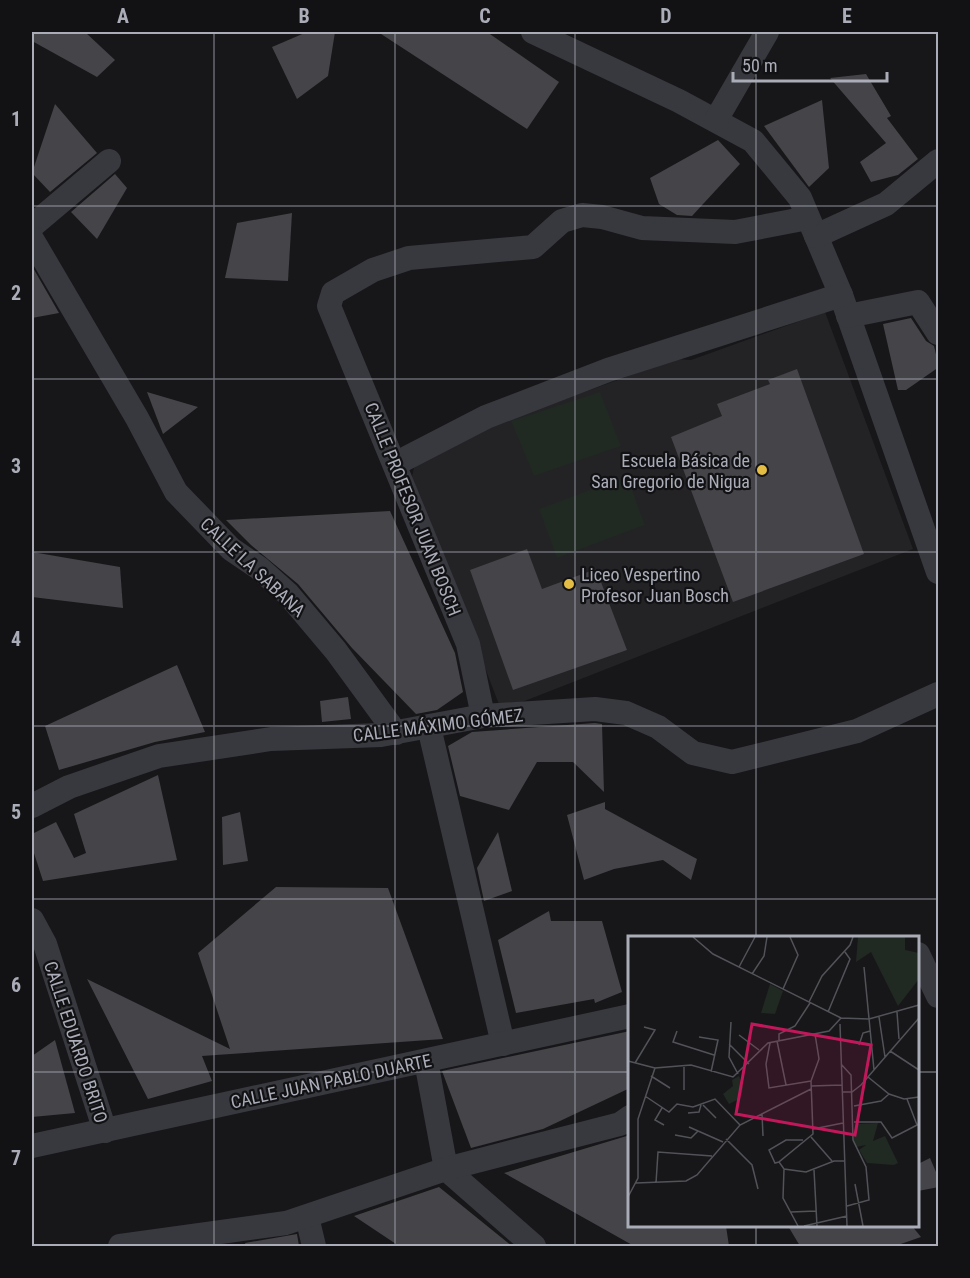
<svg xmlns="http://www.w3.org/2000/svg" width="970" height="1278" font-family="'Roboto Condensed',sans-serif">
	<style>
		.built { fill: #232326 }
		.green { fill: #212923 }
		.building { fill: #444449 }
		.lines { fill: none; stroke-linecap: round; stroke-linejoin: round }
		.minor { stroke: #38393e; stroke-width: 24 }
		.grid { fill: none; stroke: #aaadb8; stroke-width: 1.5; stroke-opacity: 0.55 }
		.poi-dot { fill: #e4bd44; stroke: #121214; stroke-width: 2 }
		.labels { text-anchor: middle; dominant-baseline: central; stroke-width: 4.5; stroke-linejoin: round; paint-order: stroke }
		.poi-label { font-size: 18px; fill: #aaadb8; stroke: #121214; text-anchor: end }
		.street-label { font-size: 18px; fill: #aaadb8; stroke: #121214 }
		.inset-road { fill: none; stroke: #525359; stroke-width: 1.5 }
		.view { fill: #c2185b; fill-opacity: 0.15; stroke: #c2185b; stroke-width: 3 }
		.inset-edge { fill: none; stroke: #aaadb8; stroke-width: 3 }
		.neatline { fill: none; stroke: #aaadb8; stroke-width: 2 }
		.grid-label { font-size: 20px; text-anchor: middle; font-weight: bold; fill: #aaadb8 }
	</style>
	<rect width="100%" height="100%" fill="#171719"/>
	<!-- built -->
	<polygon class="built" points="825,312 913,549 517,704 500,707 412,477 415,463 501,422 676,359 691,360"/>
	<!-- green -->
	<g class="green">
		<polygon points="600,392 621,446 534,476 511,421"/>
		<polygon points="627,476 645,525 557,558 539,509"/>
	</g>
	<!-- building -->
	<g class="building">
		<polygon points="32,32 85,32 115,60 97,77 32,41"/>
		<polygon points="307,32 335,32 328,76 297,99 272,47"/>
		<polygon points="378,32 487,32 559,82 527,129"/>
		<polygon points="866,74 891,116 887,118 918,159 898,175 871,182 860,162 886,143 830,78"/>
		<polygon points="822,100 829,168 809,187 764,126"/>
		<polygon points="55,104 97,153 50,192 32,173"/>
		<polygon points="718,140 740,164 692,216 677,215 659,204 650,178"/>
		<polygon points="115,174 127,188 97,239 71,212"/>
		<polygon points="292,213 288,281 225,278 237,223"/>
		<polygon points="32,266 59,313 32,318"/>
		<polygon points="911,318 926,341 934,346 939,367 906,390 898,390 883,324"/>
		<polygon points="797,369 864,554 733,602 671,437 722,416 717,404 770,384 768,380"/>
		<polygon points="147,392 198,407 163,434"/>
		<polygon points="390,511 455,653 463,692 437,710 416,714 352,648 298,584 251,545 226,520"/>
		<polygon points="527,549 542,589 596,569 627,650 513,690 470,570"/>
		<polygon points="32,552 120,567 123,608 32,597"/>
		<polygon points="177,665 205,732 155,742 59,770 45,726"/>
		<polygon points="348,697 351,719 322,722 320,701"/>
		<polygon points="595,723 602,724 604,792 573,762 537,762 509,810 460,796 448,746 472,732"/>
		<polygon points="158,775 177,860 43,881 32,847 32,834 56,822 74,858 86,853 74,814"/>
		<polygon points="605,802 605,809 697,859 691,880 663,860 614,869 584,880 567,815"/>
		<polygon points="240,812 248,861 223,865 222,817"/>
		<polygon points="498,832 512,891 484,901 477,868"/>
		<polygon points="276,887 388,888 443,1039 202,1056 212,1081 148,1099 87,979 230,1049 198,953"/>
		<polygon points="549,911 551,921 602,921 622,992 595,1003 594,999 516,1013 498,940"/>
		<polygon points="630,1031 630,1088 543,1129 471,1148 442,1071"/>
		<polygon points="55,1040 75,1113 32,1117 32,1056"/>
		<polygon points="630,1135 630,1226 726,1226 729,1246 634,1246 504,1173"/>
		<polygon points="930,1158 939,1179 939,1187 918,1191 918,1164"/>
		<polygon points="439,1187 512,1246 399,1246 354,1216"/>
		<polygon points="788,1226 912,1226 921,1237 895,1246 800,1246"/>
		<polygon points="297,1234 299,1246 246,1246 245,1243"/>
	</g>
	<g class="lines">
		<!-- minor -->
		<g class="minor">
			<polyline points="533,32 679,101 753,141 800,198 841,295 938,572"/>
			<polyline points="716,120 767,32"/>
			<polyline points="32,226 109,161"/>
			<polyline points="816,236 886,204 938,161"/>
			<polyline points="32,239 137,418 176,492 231,549 259,568 288,594 336,651 396,733"/>
			<polyline points="848,316 918,302 938,333"/>
			<polyline points="395,464 486,417 608,370 841,295"/>
			<polyline points="483,716 468,644 329,306 333,293 373,270 409,258 533,247 562,221 582,215 602,217 642,228 735,232 808,218"/>
			<polyline points="429,727 503,1044"/>
			<polyline points="32,806 69,787 159,756 271,739 381,735 483,716 595,709 626,713 658,727 693,753 732,762 857,731 938,694"/>
			<polyline points="32,920 45,944 105,1131"/>
			<polyline points="918,954 938,996"/>
			<polyline points="426,1061 446,1169 534,1246"/>
			<polyline points="32,1146 630,1016"/>
			<polyline points="307,1217 314,1246"/>
			<polyline points="120,1246 286,1223 446,1169 620,1124 630,1117"/>
		</g>
	</g>
	<!-- grid -->
	<path class="grid" d="M214 32V1246M395 32V1246M575 32V1246M756 32V938M32 206H938M32 379H938M32 552H938M32 726H938M32 899H938M32 1072H630M918 1072H938M756 1226V1246"/>
	<!-- markers -->
	<g class="poi-dot">
		<circle cx="762" cy="470" r="6"/>
		<circle cx="569" cy="584" r="6"/>
	</g>
	<g class="labels">
		<!-- poi labels -->
		<g class="poi-label">
			<text x="750" y="460">Escuela Básica de<tspan x="750" dy="21">San Gregorio de Nigua</tspan></text>
			<text x="581" y="574" text-anchor="start">Liceo Vespertino<tspan x="581" dy="21">Profesor Juan Bosch</tspan></text>
		</g>
		<!-- street labels -->
		<g class="street-label">
			<text transform="translate(413 509) rotate(68)">CALLE PROFESOR JUAN BOSCH</text>
			<text transform="translate(253 567) rotate(43)">CALLE LA SABANA</text>
			<text transform="translate(438 725) rotate(-7)">CALLE MÁXIMO GÓMEZ</text>
			<text transform="translate(76 1042) rotate(72)">CALLE EDUARDO BRITO</text>
			<text transform="translate(331 1081) rotate(-12)">CALLE JUAN PABLO DUARTE</text>
		</g>
	</g>
	<!-- overview -->
	<g transform="translate(628 936)">
		<rect width="291" height="291" fill="#171719"/>
		<path d="M230 1H277V14L291 17V43L270 70 243 16 228 26ZM142 48 155 55 147 78 133 77ZM111 140 115 151 113 162 101 168 95 158 105 150 104 144ZM250 187 245 205 257 200 270 227 266 229 239 227 231 214 238 209 228 211 225 204 228 188Z" fill="#212923"/>
		<path class="inset-road" d="M65 1 85 18 213 82 241 83 291 69M111 31 127 1M236 31 246 134M124 38 136 20 139 1M155 53 170 19 162 1M181 66 194 40 222 9 225 1M200 76 222 23 217 16M269 76 271 103M251 81 257 121M103 86 101 121 110 138M212 88 219 290M49 95 45 106 86 119M187 98 191 123 183 145 185 198 151 226 156 233 178 236 206 225H216M111 99 131 114M71 101 90 104 83 136M151 104V98L167 90 182 67M149 105 158 149M142 107 138 128 141 152 183 145M101 108 121 128M231 109 235 97 242 95M262 115 291 134M0 125 27 132M7 127 27 94 16 91M213 128 223 139 225 204 238 231 241 264 219 270M56 129V154M23 140 42 152M240 141 261 158 276 163 291 161M183 150 214 149M214 156H224L233 149 291 82M17 160 41 176 49 168 65 171 87 163 112 189M279 163 289 189M75 169 88 182M226 170 253 165 261 158M34 172 27 184 36 189M60 177 71 176 73 169M134 178 135 200M226 186H253L264 202 291 188M61 191 95 206M185 193 215 187M47 199 63 202 70 195M183 201 204 225M98 203 124 229 130 253M151 226 147 227 141 214 158 204H175M156 233 155 262 170 290M186 234 189 290M8 247 58 245 69 239 112 189 183 153M28 247 30 216 84 220M227 248 235 290M0 261 10 242V183L27 132 63 129 105 141 140 107 201 95 213 82M163 276 188 275M176 290 219 280"/>
		<path class="view" d="M124 88 243 109 227 199 108 178Z"/>
		<rect width="291" height="291" class="inset-edge"/>
	</g>
	<!-- border -->
	<rect width="970" height="1278" fill="none" stroke="#121214" stroke-width="66"/>
	<!-- scale -->
	<path d="M733 72v9h154v-9" fill="none" stroke="#aaadb8" stroke-width="3"/>
	<text x="742" y="72" font-size="18" fill="#aaadb8" stroke="#121214" stroke-width="4.5" paint-order="stroke">50 m</text>
	<rect x="33" y="33" width="904" height="1212" class="neatline"/>
	<g class="grid-label">
		<text x="123" y="23">A</text>
		<text x="304" y="23">B</text>
		<text x="485" y="23">C</text>
		<text x="666" y="23">D</text>
		<text x="847" y="23">E</text>
		<text x="16" y="126">1</text>
		<text x="16" y="300">2</text>
		<text x="16" y="473">3</text>
		<text x="16" y="646">4</text>
		<text x="16" y="819">5</text>
		<text x="16" y="992">6</text>
		<text x="16" y="1165">7</text>
	</g>
</svg>
